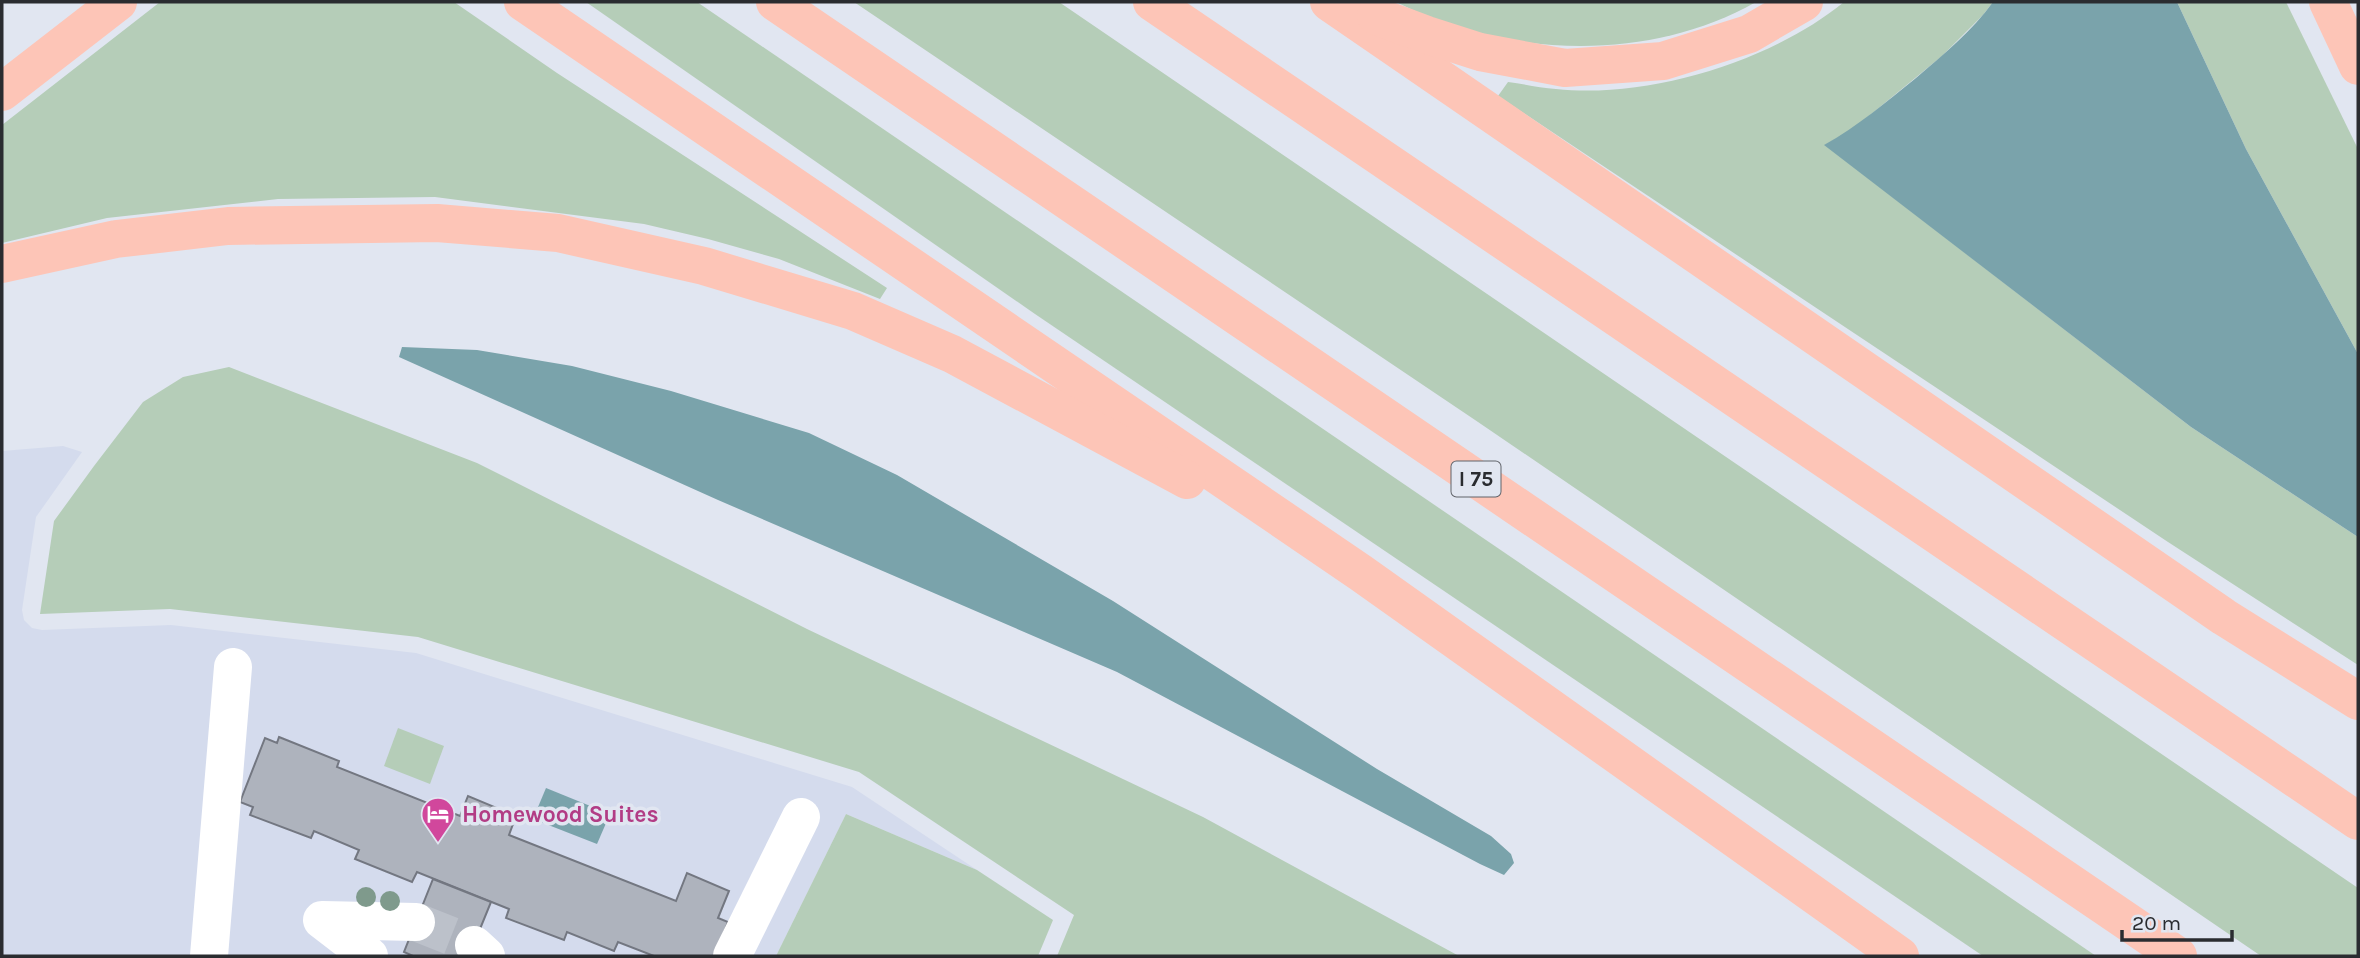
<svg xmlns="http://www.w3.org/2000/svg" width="2360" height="958" font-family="Karla,sans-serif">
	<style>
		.built { fill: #d4dbed }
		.green { fill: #b5cdb8 }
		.water { fill: #7aa3ab }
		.building { fill: #aeb3bd; stroke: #737781; stroke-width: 2 }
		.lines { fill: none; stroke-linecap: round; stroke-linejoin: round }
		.minor-tunnel { stroke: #bcc1ca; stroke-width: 38; stroke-dasharray: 38 19; stroke-linecap: butt }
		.minor { stroke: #fff; stroke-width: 38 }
		.highway { stroke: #fdc5b7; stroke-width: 38 }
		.tree { fill: #7f9a8c }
		.labels { text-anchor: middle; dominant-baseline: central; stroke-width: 7; stroke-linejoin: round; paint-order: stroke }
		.shield { fill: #e1e6f1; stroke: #61646a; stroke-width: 2 }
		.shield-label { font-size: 21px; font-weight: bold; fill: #2a2c30 }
		.hotel-label { font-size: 23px; font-weight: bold; fill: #b23c85; stroke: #e1e6f1; text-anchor: start }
	</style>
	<rect width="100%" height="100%" fill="#e1e6f1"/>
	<!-- built -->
	<polygon class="built" points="63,446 82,452 36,517 22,610 24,620 32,628 42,630 171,625 416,653 852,787 977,870 846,814 776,956 2,956 2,451"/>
	<!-- green -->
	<g class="green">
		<polygon points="160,2 454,2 557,73 887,288 880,299 779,259 708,239 644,224 435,197 278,199 107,218 2,243 2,125"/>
		<polygon points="586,2 697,2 2096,956 1983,956 1035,314"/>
		<polygon points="854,2 1059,2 2358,888 2358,956 2261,956 1478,422"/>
		<path d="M1396 2H1756C1648 63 1506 58 1396 2Z"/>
		<path d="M1844 2H1993L1983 15 1942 56 1853 129 1825 145 2191 427 2358 537V665L2168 542 1498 96 1508 82C1524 84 1540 88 1556 89 1649 99 1772 61 1844 2Z"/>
		<polygon points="2177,2 2286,2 2358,149 2358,354 2246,149"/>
		<polygon points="229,367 477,463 807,629 1203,817 1459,956 1057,956 1074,915 859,772 418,637 170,609 40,614 54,521 94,466 143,402 183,377"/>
		<polygon points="398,728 444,746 430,784 384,766"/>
		<polygon points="846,814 977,870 1053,920 1038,956 776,956"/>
	</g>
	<!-- water -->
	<g class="water">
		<path d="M1993 2H2177L2246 149 2358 354V537L2191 427 1824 145C1858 126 1886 102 1916 78 1943 55 1972 31 1993 2Z"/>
		<polygon points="402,347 477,350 572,366 671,391 809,433 897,475 1113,601 1377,769 1491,836 1511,854 1514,863 1504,875 1480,864 1117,672 718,500 399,357"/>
		<polygon points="546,788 610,814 597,844 533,819"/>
	</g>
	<!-- building -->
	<g class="building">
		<polygon points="279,737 339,761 337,767 460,816 468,796 516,816 509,835 676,901 687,873 729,891 718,918 728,922 715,956 654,956 618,942 614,951 567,932 564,940 506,918 509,909 417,872 412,882 355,859 359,850 314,831 311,838 250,815 253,807 240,802 265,738 277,743"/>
		<polygon points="433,879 491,902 469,956 413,956 404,952"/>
	</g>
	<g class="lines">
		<!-- minor-tunnel -->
		<polyline class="minor-tunnel" points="416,922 474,945"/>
		<!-- minor -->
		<g class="minor">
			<polyline points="474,945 486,956"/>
			<polyline points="209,956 233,667"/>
			<polyline points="369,956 322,920 416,922"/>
			<polyline points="732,956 801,817"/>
		</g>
		<!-- highway -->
		<g class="highway">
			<polyline points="523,2 1361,573 1900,956"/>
			<polyline points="775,2 2178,956"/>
			<polyline points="1152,2 2358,821"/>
			<polyline points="1329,2 2224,617 2358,701"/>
			<polyline points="2328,2 2358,66"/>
			<polyline points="1376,16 1427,35 1480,52 1565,68 1663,61 1749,34 1804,2"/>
			<polyline points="2,92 118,2"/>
			<polyline points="2,264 116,239 228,226 437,223 558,233 704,266 853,311 952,354 1187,480"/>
		</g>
	</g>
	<!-- trees -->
	<g class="tree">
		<circle cx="366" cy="897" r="10"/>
		<circle cx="390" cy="901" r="10"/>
	</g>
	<!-- icons -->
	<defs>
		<symbol id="hotel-pin" viewBox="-11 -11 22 30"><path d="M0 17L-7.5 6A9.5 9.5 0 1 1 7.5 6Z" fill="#d1479c" stroke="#e1e6f1"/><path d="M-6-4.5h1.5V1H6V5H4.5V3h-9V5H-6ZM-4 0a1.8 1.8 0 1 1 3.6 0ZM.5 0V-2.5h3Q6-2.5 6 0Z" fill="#fff"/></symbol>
	</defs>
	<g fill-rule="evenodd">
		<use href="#hotel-pin" x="419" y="795" width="38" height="52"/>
	</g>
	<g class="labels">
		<!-- shield labels -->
		<rect class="shield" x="1451.5" y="461.5" width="49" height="35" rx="5"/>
		<g class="shield-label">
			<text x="1476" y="479">I 75</text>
		</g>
		<!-- hotel labels -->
		<g class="hotel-label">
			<text x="462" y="814">Homewood Suites</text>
		</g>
	</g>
	<!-- border -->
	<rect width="2360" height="958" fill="none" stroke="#2a2c30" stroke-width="7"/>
	<!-- scale -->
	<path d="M2122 930v10h110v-10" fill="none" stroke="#2a2c30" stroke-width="3.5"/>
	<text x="2132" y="930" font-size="21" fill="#2a2c30" stroke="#e1e6f1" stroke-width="5" paint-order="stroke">20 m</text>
</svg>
